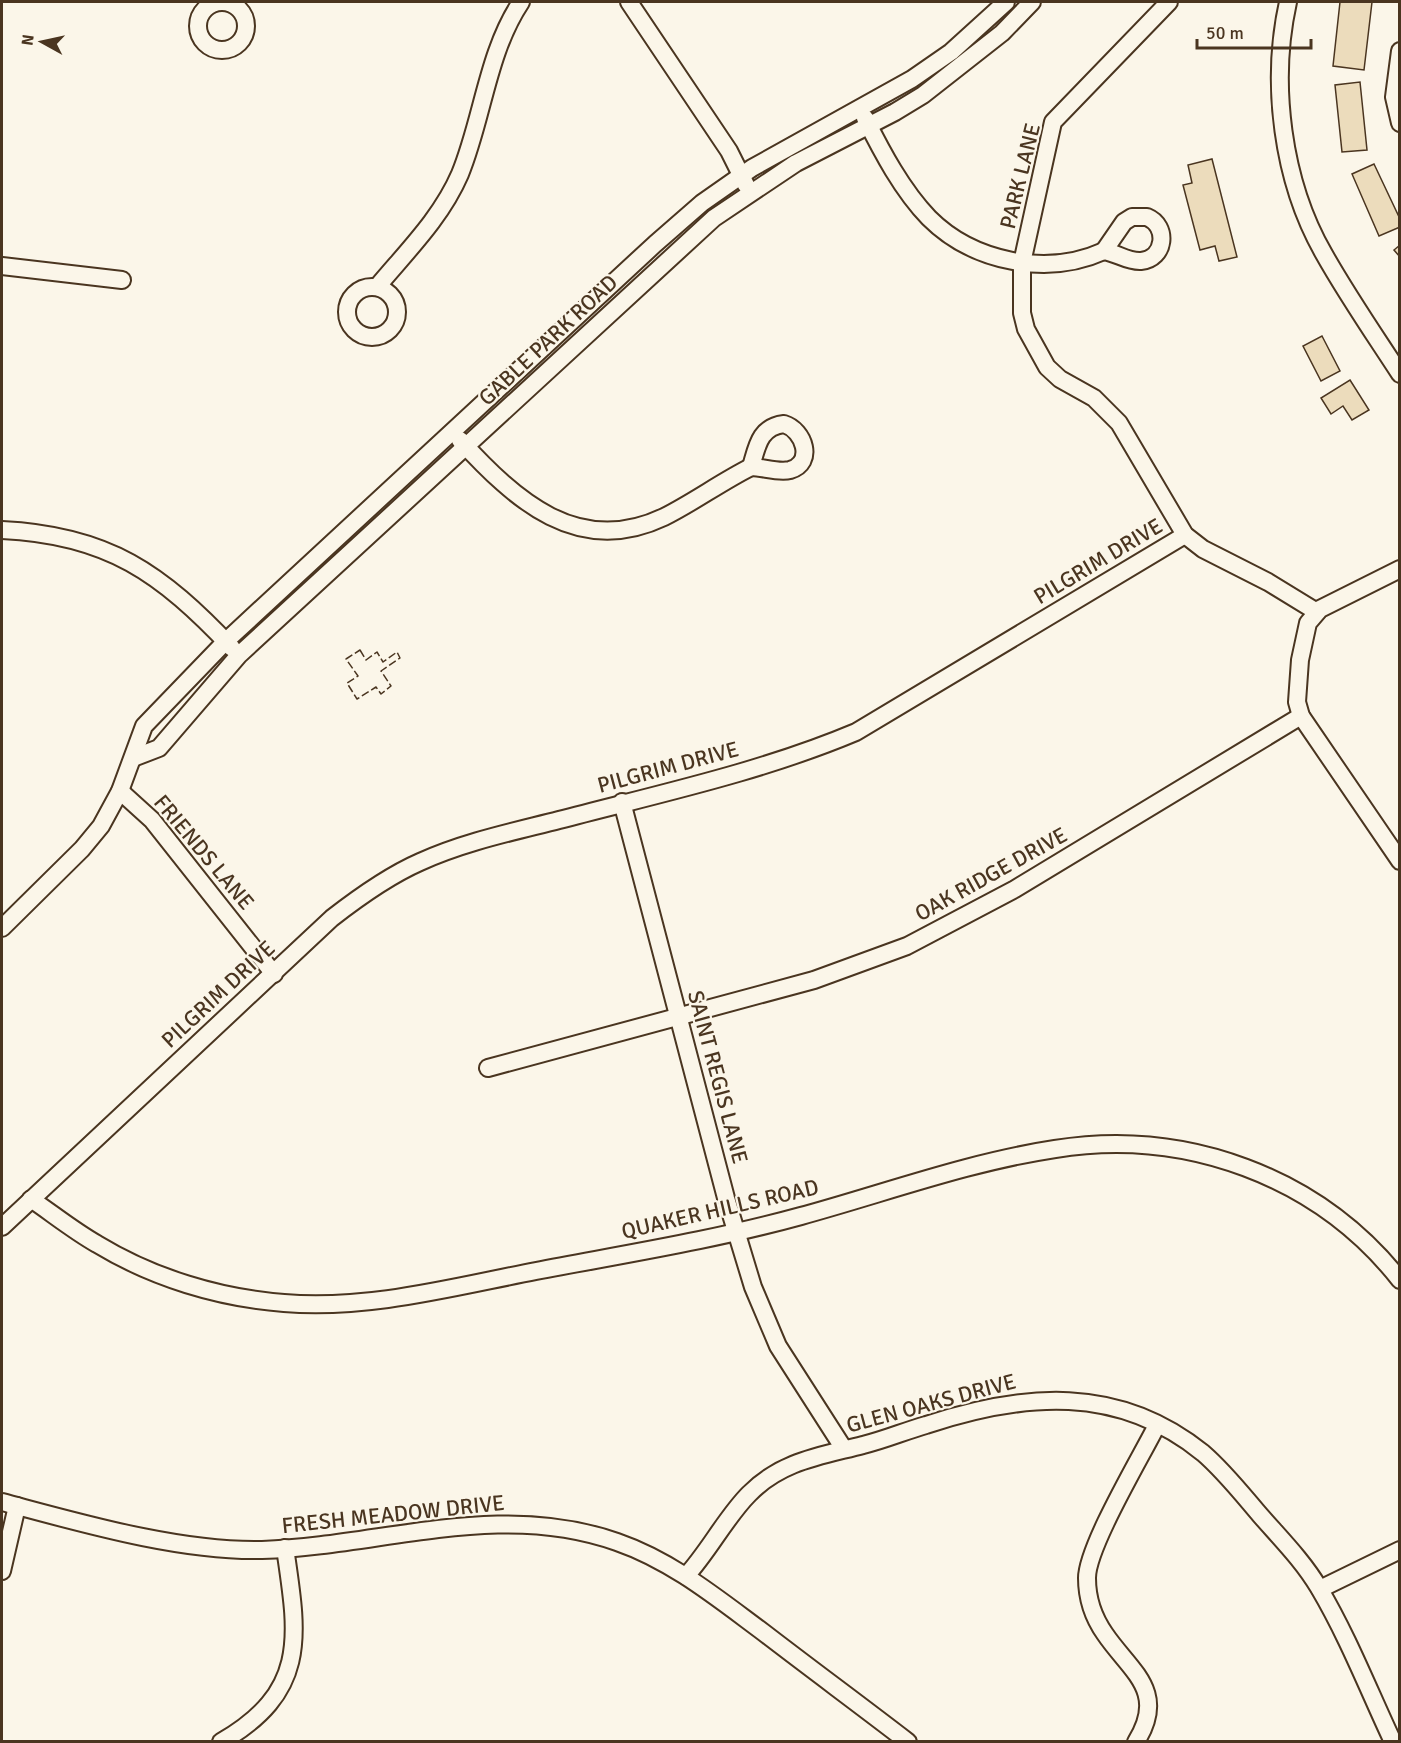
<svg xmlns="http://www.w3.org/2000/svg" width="1401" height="1743" font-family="Signika,sans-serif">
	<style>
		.building { fill: #ecdcbc; stroke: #4a3520; stroke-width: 1.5 }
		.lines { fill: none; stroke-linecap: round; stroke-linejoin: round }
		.minor-casing { stroke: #4a3520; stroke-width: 20 }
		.minor { stroke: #fbf6e9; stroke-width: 16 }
		.fence { stroke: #4a3520; stroke-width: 1.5; stroke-dasharray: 8 3; stroke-linecap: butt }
		.labels { text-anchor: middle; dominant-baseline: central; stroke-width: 4.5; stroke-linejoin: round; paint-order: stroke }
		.street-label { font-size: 22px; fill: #4a3520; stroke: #fbf6e9 }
	</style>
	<rect width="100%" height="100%" fill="#fbf6e9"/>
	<!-- building -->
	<g class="building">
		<polygon points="1340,2 1372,2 1364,70 1333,66"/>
		<polygon points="1360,82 1367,150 1342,152 1335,85"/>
		<polygon points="1212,159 1237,257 1219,261 1215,246 1200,250 1183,185 1192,183 1188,165"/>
		<polygon points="1374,164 1400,219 1400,227 1379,236 1352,174"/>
		<polygon points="1400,245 1400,257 1394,250"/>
		<polygon points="1322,336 1340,371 1321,381 1303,346"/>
		<polygon points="1350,380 1369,410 1352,420 1343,406 1331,414 1321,398"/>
	</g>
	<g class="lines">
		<defs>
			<g id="minor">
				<polyline points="629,2 729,151 746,185"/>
				<polyline points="1169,2 1053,122 1022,263 1022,313 1026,329 1047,367 1060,379 1094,398 1119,423 1185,535 1203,549 1268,582 1317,612"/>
				<path d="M1288 2C1270 83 1282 181 1324 254 1347 295 1374 334 1400 374"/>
				<circle cx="222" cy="26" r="24"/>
				<polyline points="1400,51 1394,97 1400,123"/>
				<path d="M865 118C882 152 902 190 929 218 973 262 1047 277 1104 251"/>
				<path d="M1132 217H1147C1169 226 1165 259 1141 261 1128 262 1117 253 1104 251L1124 222Z"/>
				<polyline points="2,266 122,280"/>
				<path d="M377 287C407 251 441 218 460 174 483 118 487 53 521 2"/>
				<circle cx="372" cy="312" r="25"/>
				<path d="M784 424C804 430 815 463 790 470 778 473 763 467 751 467 757 447 759 427 784 424Z"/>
				<path d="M460 440C515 500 578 558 664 517 694 502 721 482 751 467"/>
				<path d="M2 530C108 535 161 573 232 648"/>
				<polyline points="1400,569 1320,609 1308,623 1300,660 1297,702 1301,716 1400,861"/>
				<polyline points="133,758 159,748 239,655 714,218 796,163 895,112 923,95 1002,33 1032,2"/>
				<polyline points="120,791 152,820 274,974"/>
				<polyline points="622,802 726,1198 753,1287 778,1346 844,1449"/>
				<polyline points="2,928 82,849 101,826 120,791 144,726 226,641 655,244 702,203 752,168 912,79 951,52 1006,2"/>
				<polyline points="488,1068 814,980 907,946 1015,889 1301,716"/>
				<path d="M31 1199C53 1214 74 1231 97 1244 153 1278 219 1298 284 1303 369 1310 453 1287 536 1271 625 1254 714 1240 801 1216 885 1193 969 1162 1055 1149 1185 1128 1318 1176 1400 1280"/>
				<path d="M2 1227 332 918C359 897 388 876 420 862 464 842 512 832 559 820 658 794 761 772 856 732L1185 535"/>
				<path d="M2 1502C81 1523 180 1552 262 1550 382 1546 499 1500 617 1542 672 1561 717 1598 763 1632 811 1669 860 1705 908 1742"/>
				<polyline points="2,1571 17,1506"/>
				<path d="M686 1576C709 1551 726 1517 749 1494 781 1461 821 1456 863 1445 884 1440 905 1431 926 1425 1023 1393 1118 1384 1203 1453 1224 1471 1242 1494 1260 1515 1281 1539 1303 1561 1319 1588 1348 1637 1369 1691 1393 1742"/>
				<polyline points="1320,1589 1400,1550"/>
				<path d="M221 1742C309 1691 298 1636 285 1548"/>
				<path d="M1136 1742C1168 1691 1130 1671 1105 1634 1093 1617 1087 1599 1087 1578 1087 1547 1141 1457 1157 1425"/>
			</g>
		</defs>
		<!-- minor casing -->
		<use href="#minor" class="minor-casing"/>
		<!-- minor -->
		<use href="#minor" class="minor"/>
		<!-- fence -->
		<polygon class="fence" points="360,650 366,660 377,652 383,662 397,652 400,658 381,671 391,686 381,694 376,687 357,699 347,683 358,676 346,659"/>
	</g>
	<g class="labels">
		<!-- street labels -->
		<g class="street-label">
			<text transform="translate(1020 176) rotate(-76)">PARK LANE</text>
			<text transform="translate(548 340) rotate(-43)">GABLE PARK ROAD</text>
			<text transform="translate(1098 561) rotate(-31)">PILGRIM DRIVE</text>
			<text transform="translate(668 767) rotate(-15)">PILGRIM DRIVE</text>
			<text transform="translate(204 852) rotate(50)">FRIENDS LANE</text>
			<text transform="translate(991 874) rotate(-29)">OAK RIDGE DRIVE</text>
			<text transform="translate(218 994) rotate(-43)">PILGRIM DRIVE</text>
			<text transform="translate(718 1077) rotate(75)">SAINT REGIS LANE</text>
			<text transform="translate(720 1209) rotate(-13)">QUAKER HILLS ROAD</text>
			<text transform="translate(931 1403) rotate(-15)">GLEN OAKS DRIVE</text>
			<text transform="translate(393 1514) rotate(-6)">FRESH MEADOW DRIVE</text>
		</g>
	</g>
	<!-- border -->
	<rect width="1401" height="1743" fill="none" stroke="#4a3520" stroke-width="6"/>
	<!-- north arrow -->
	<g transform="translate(42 42) rotate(278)" stroke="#fbf6e9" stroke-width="4.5" paint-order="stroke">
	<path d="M0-4.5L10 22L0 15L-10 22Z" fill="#4a3520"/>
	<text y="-9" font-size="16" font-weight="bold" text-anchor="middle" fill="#4a3520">N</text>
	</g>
	<!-- scale -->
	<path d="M1197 39v9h114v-9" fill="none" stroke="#4a3520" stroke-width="3"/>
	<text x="1206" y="39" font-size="18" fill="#4a3520" stroke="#fbf6e9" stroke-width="4.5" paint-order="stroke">50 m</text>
</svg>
